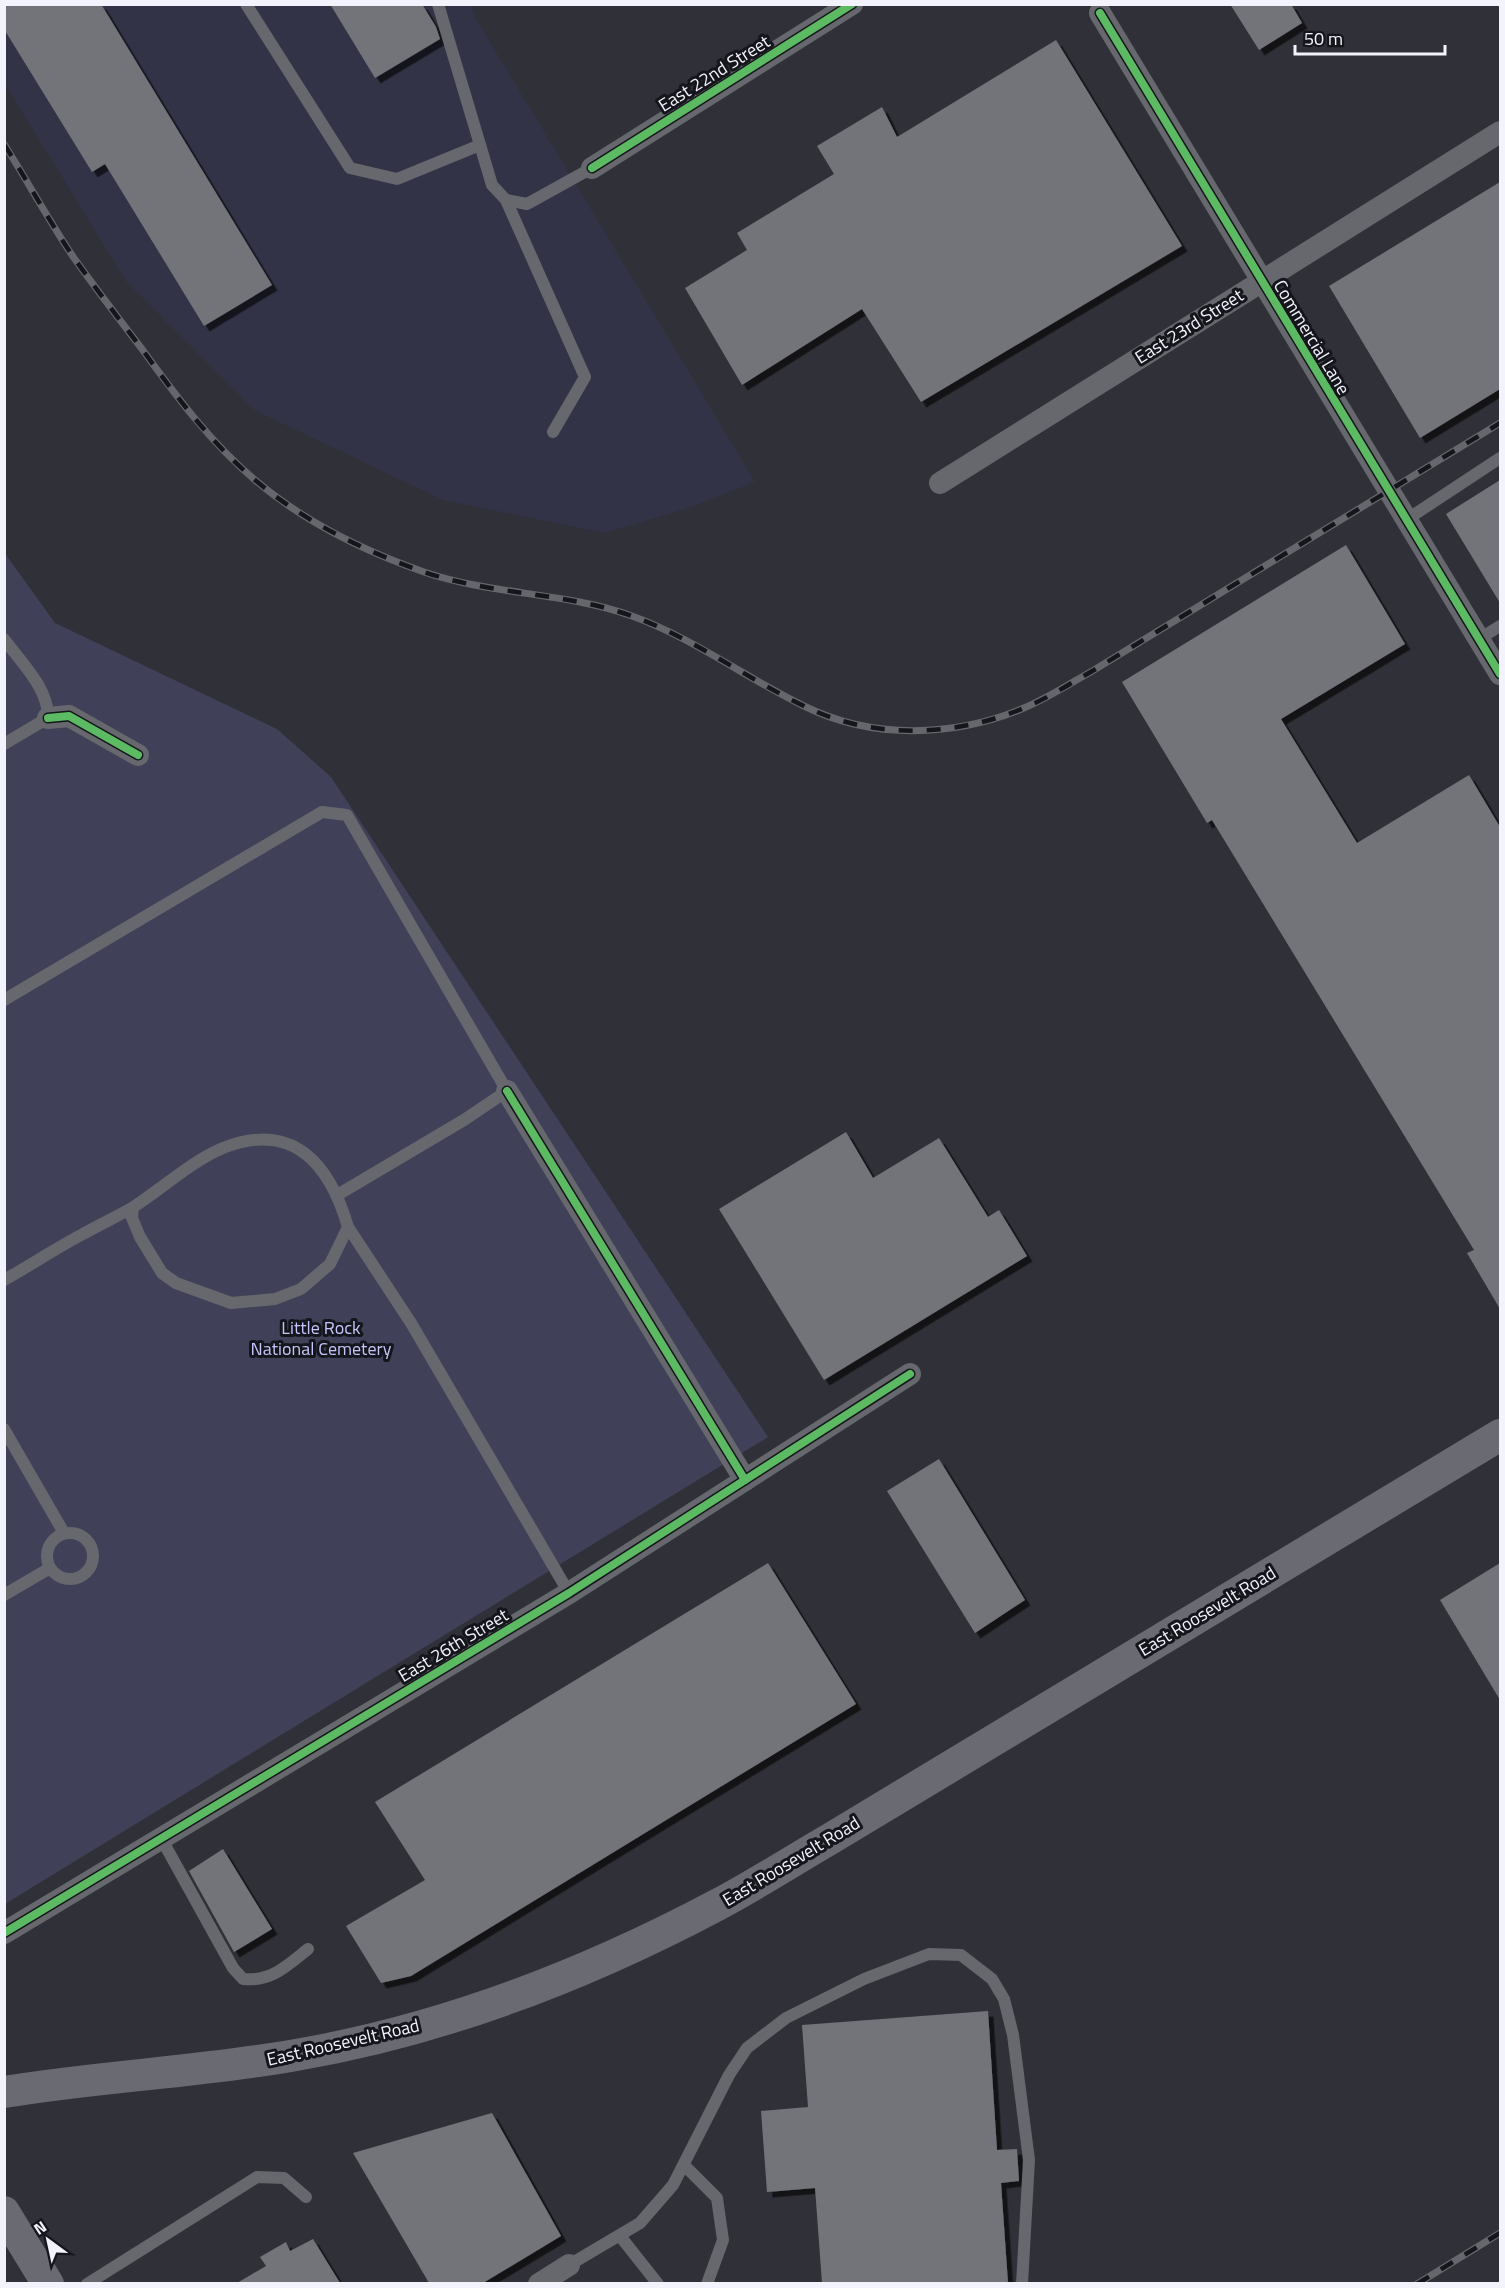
<svg xmlns="http://www.w3.org/2000/svg" width="1505" height="2288" font-family="'Titillium Web',sans-serif">
	<style>
		.built { fill: #333348 }
		.green { fill: #404058 }
		.building { fill: #73737a; filter: url(#shadow) }
		.lines { fill: none; stroke-linecap: round; stroke-linejoin: round }
		.lane { stroke: #67676e; stroke-width: 12 }
		.street { stroke: #67676e; stroke-width: 22 }
		.secondary { stroke: #6a6a73; stroke-width: 32 }
		.rail-casing { stroke: #66666d; stroke-width: 7 }
		.rail { stroke: #15151c; stroke-width: 4.5; stroke-dasharray: 14; stroke-linecap: butt }
		.cycleway-casing { stroke: #15151c; stroke-width: 11 }
		.cycleway { stroke: #5cba63; stroke-width: 8 }
		.labels { text-anchor: middle; dominant-baseline: central; stroke-width: 6; stroke-linejoin: round; paint-order: stroke }
		.street-label { font-size: 18px; fill: #f3f3fd; stroke: #15151c }
		.park-label { font-size: 18px; fill: #c5c5fc; stroke: #15151c }
	</style>
	<defs>
		<filter id="shadow"><feDropShadow dx="5.5" dy="5.5" stdDeviation="0" flood-color="#0009"/></filter>
	</defs>
	<rect width="100%" height="100%" fill="#303038"/>
	<!-- built -->
	<polygon class="built" points="5,5 471,5 475,17 755,482 691,507 605,533 443,500 254,410 126,281 5,84"/>
	<!-- green -->
	<polygon class="green" points="4,552 55,623 277,729 331,777 768,1437 5,1904"/>
	<!-- building -->
	<g class="building">
		<polygon points="4,4 101,4 272,285 204,326 105,164 92,172 4,29"/>
		<polygon points="330,4 422,4 436,27 440,39 375,78"/>
		<polygon points="1230,4 1291,4 1302,23 1259,50"/>
		<polygon points="1056,40 1182,246 921,402 862,309 742,385 685,288 747,250 737,233 834,174 817,146 882,107 897,137"/>
		<polygon points="1500,182 1500,389 1420,438 1329,286"/>
		<polygon points="1500,480 1500,603 1446,514"/>
		<polygon points="1346,545 1405,644 1281,719 1357,843 1469,775 1500,827 1500,1309 1467,1253 1474,1250 1212,820 1207,823 1122,682"/>
		<polygon points="846,1132 873,1178 939,1138 988,1217 999,1210 1027,1256 824,1380 719,1209"/>
		<polygon points="939,1459 1025,1600 975,1633 887,1491"/>
		<polygon points="768,1563 856,1704 411,1976 381,1983 346,1926 425,1880 375,1802"/>
		<polygon points="1500,1563 1500,1700 1440,1600"/>
		<polygon points="223,1849 272,1929 234,1952 189,1871"/>
		<polygon points="988,2011 997,2150 1017,2149 1019,2181 1001,2183 1008,2283 822,2283 815,2188 767,2192 761,2111 808,2107 802,2025"/>
		<polygon points="492,2113 561,2236 483,2283 429,2283 353,2153"/>
		<polygon points="313,2239 340,2283 237,2283 266,2266 260,2257 286,2242 290,2251"/>
	</g>
	<g class="lines">
		<!-- lane -->
		<g class="lane">
			<polyline points="246,4 350,168 397,179 480,145"/>
			<polyline points="438,4 492,185 506,200 527,204 592,168"/>
			<polyline points="506,200 585,377 553,432"/>
			<polyline points="1406,520 1500,458"/>
			<path d="M4 639C21 662 49 689 48 718L4 744"/>
			<polyline points="1479,639 1500,626"/>
			<polyline points="4,1000 322,812 347,815 507,1091 464,1120 339,1194"/>
			<polyline points="348,1227 411,1323 569,1593"/>
			<path d="M4 1280C31 1265 56 1248 83 1234 100 1224 119 1216 135 1206 164 1187 192 1161 223 1148 294 1120 330 1165 348 1227L330 1264 301 1289 275 1299 231 1303 176 1283 162 1273 140 1237 132 1218 133 1207"/>
			<polyline points="4,1429 64,1533"/>
			<circle cx="70" cy="1556" r="23"/>
			<polyline points="4,1595 50,1568"/>
			<path d="M161 1838 233 1968 243 1979C271 1982 287 1966 308 1949"/>
			<polyline points="684,2165 717,2198 723,2240 707,2284"/>
			<polyline points="620,2236 658,2284"/>
			<polyline points="569,2265 640,2223 673,2185 729,2075 747,2048 786,2018 864,1979 929,1954 961,1955 992,1979 1004,1999 1013,2035 1029,2160 1022,2284"/>
			<polyline points="87,2284 257,2177 284,2178 306,2197"/>
		</g>
		<!-- street -->
		<g class="street">
			<polyline points="1100,13 1500,674"/>
			<polyline points="592,168 852,4"/>
			<polyline points="940,483 1500,132"/>
			<polyline points="48,718 69,716 138,755"/>
			<polyline points="507,1091 745,1480"/>
			<polyline points="4,1933 569,1593 910,1374"/>
			<polyline points="539,2284 569,2265"/>
		</g>
		<!-- secondary -->
		<g class="secondary">
			<path d="M4 2092C101 2076 200 2072 296 2055 442 2030 587 1974 717 1905 755 1885 792 1861 830 1839L1500 1435"/>
			<polyline points="4,2212 48,2284"/>
		</g>
		<defs>
			<g id="rail">
				<path d="M4 144C28 182 49 221 74 258 96 289 119 319 142 349 176 396 210 442 255 480 303 521 364 551 424 572 491 595 565 592 632 616 693 638 746 678 804 706 872 740 955 737 1024 708 1048 698 1071 683 1094 670L1500 423"/>
				<polyline points="1417,2284 1500,2233"/>
			</g>
		</defs>
		<!-- rail casing -->
		<use href="#rail" class="rail-casing"/>
		<!-- rail -->
		<use href="#rail" class="rail"/>
		<defs>
			<g id="cycleway">
				<polyline points="1100,13 1500,674"/>
				<polyline points="592,168 852,4"/>
				<polyline points="48,718 69,716 138,755"/>
				<polyline points="507,1091 745,1480"/>
				<polyline points="4,1933 569,1593 910,1374"/>
			</g>
		</defs>
		<!-- cycleway casing -->
		<use href="#cycleway" class="cycleway-casing"/>
		<!-- cycleway -->
		<use href="#cycleway" class="cycleway"/>
	</g>
	<g class="labels">
		<!-- street labels -->
		<g class="street-label">
			<text transform="translate(714 73) rotate(-32)">East 22nd Street</text>
			<text transform="translate(1189 326) rotate(-32)">East 23rd Street</text>
			<text transform="translate(1312 337) rotate(59)">Commercial Lane</text>
			<text transform="translate(1207 1611) rotate(-31)">East Roosevelt Road</text>
			<text transform="translate(453 1645) rotate(-31)">East 26th Street</text>
			<text transform="translate(791 1861) rotate(-31)">East Roosevelt Road</text>
			<text transform="translate(343 2042) rotate(-13)">East Roosevelt Road</text>
		</g>
		<!-- park labels -->
		<g class="park-label">
			<text x="321" y="1327">Little Rock<tspan x="321" dy="21">National Cemetery</tspan></text>
		</g>
	</g>
	<!-- border -->
	<rect width="1505" height="2288" fill="none" stroke="#f3f3fd" stroke-width="12"/>
	<!-- north arrow -->
	<g transform="translate(48 2240) rotate(327)" stroke="#15151c" stroke-width="4.5" paint-order="stroke">
	<path d="M0-4.5L10 22L0 15L-10 22Z" fill="#f3f3fd"/>
	<text y="-9" font-size="16" font-weight="bold" text-anchor="middle" fill="#f3f3fd">N</text>
	</g>
	<!-- scale -->
	<path d="M1295 45v9h150v-9" fill="none" stroke="#f3f3fd" stroke-width="3"/>
	<text x="1304" y="45" font-size="18" fill="#f3f3fd" stroke="#15151c" stroke-width="4.5" paint-order="stroke">50 m</text>
</svg>
